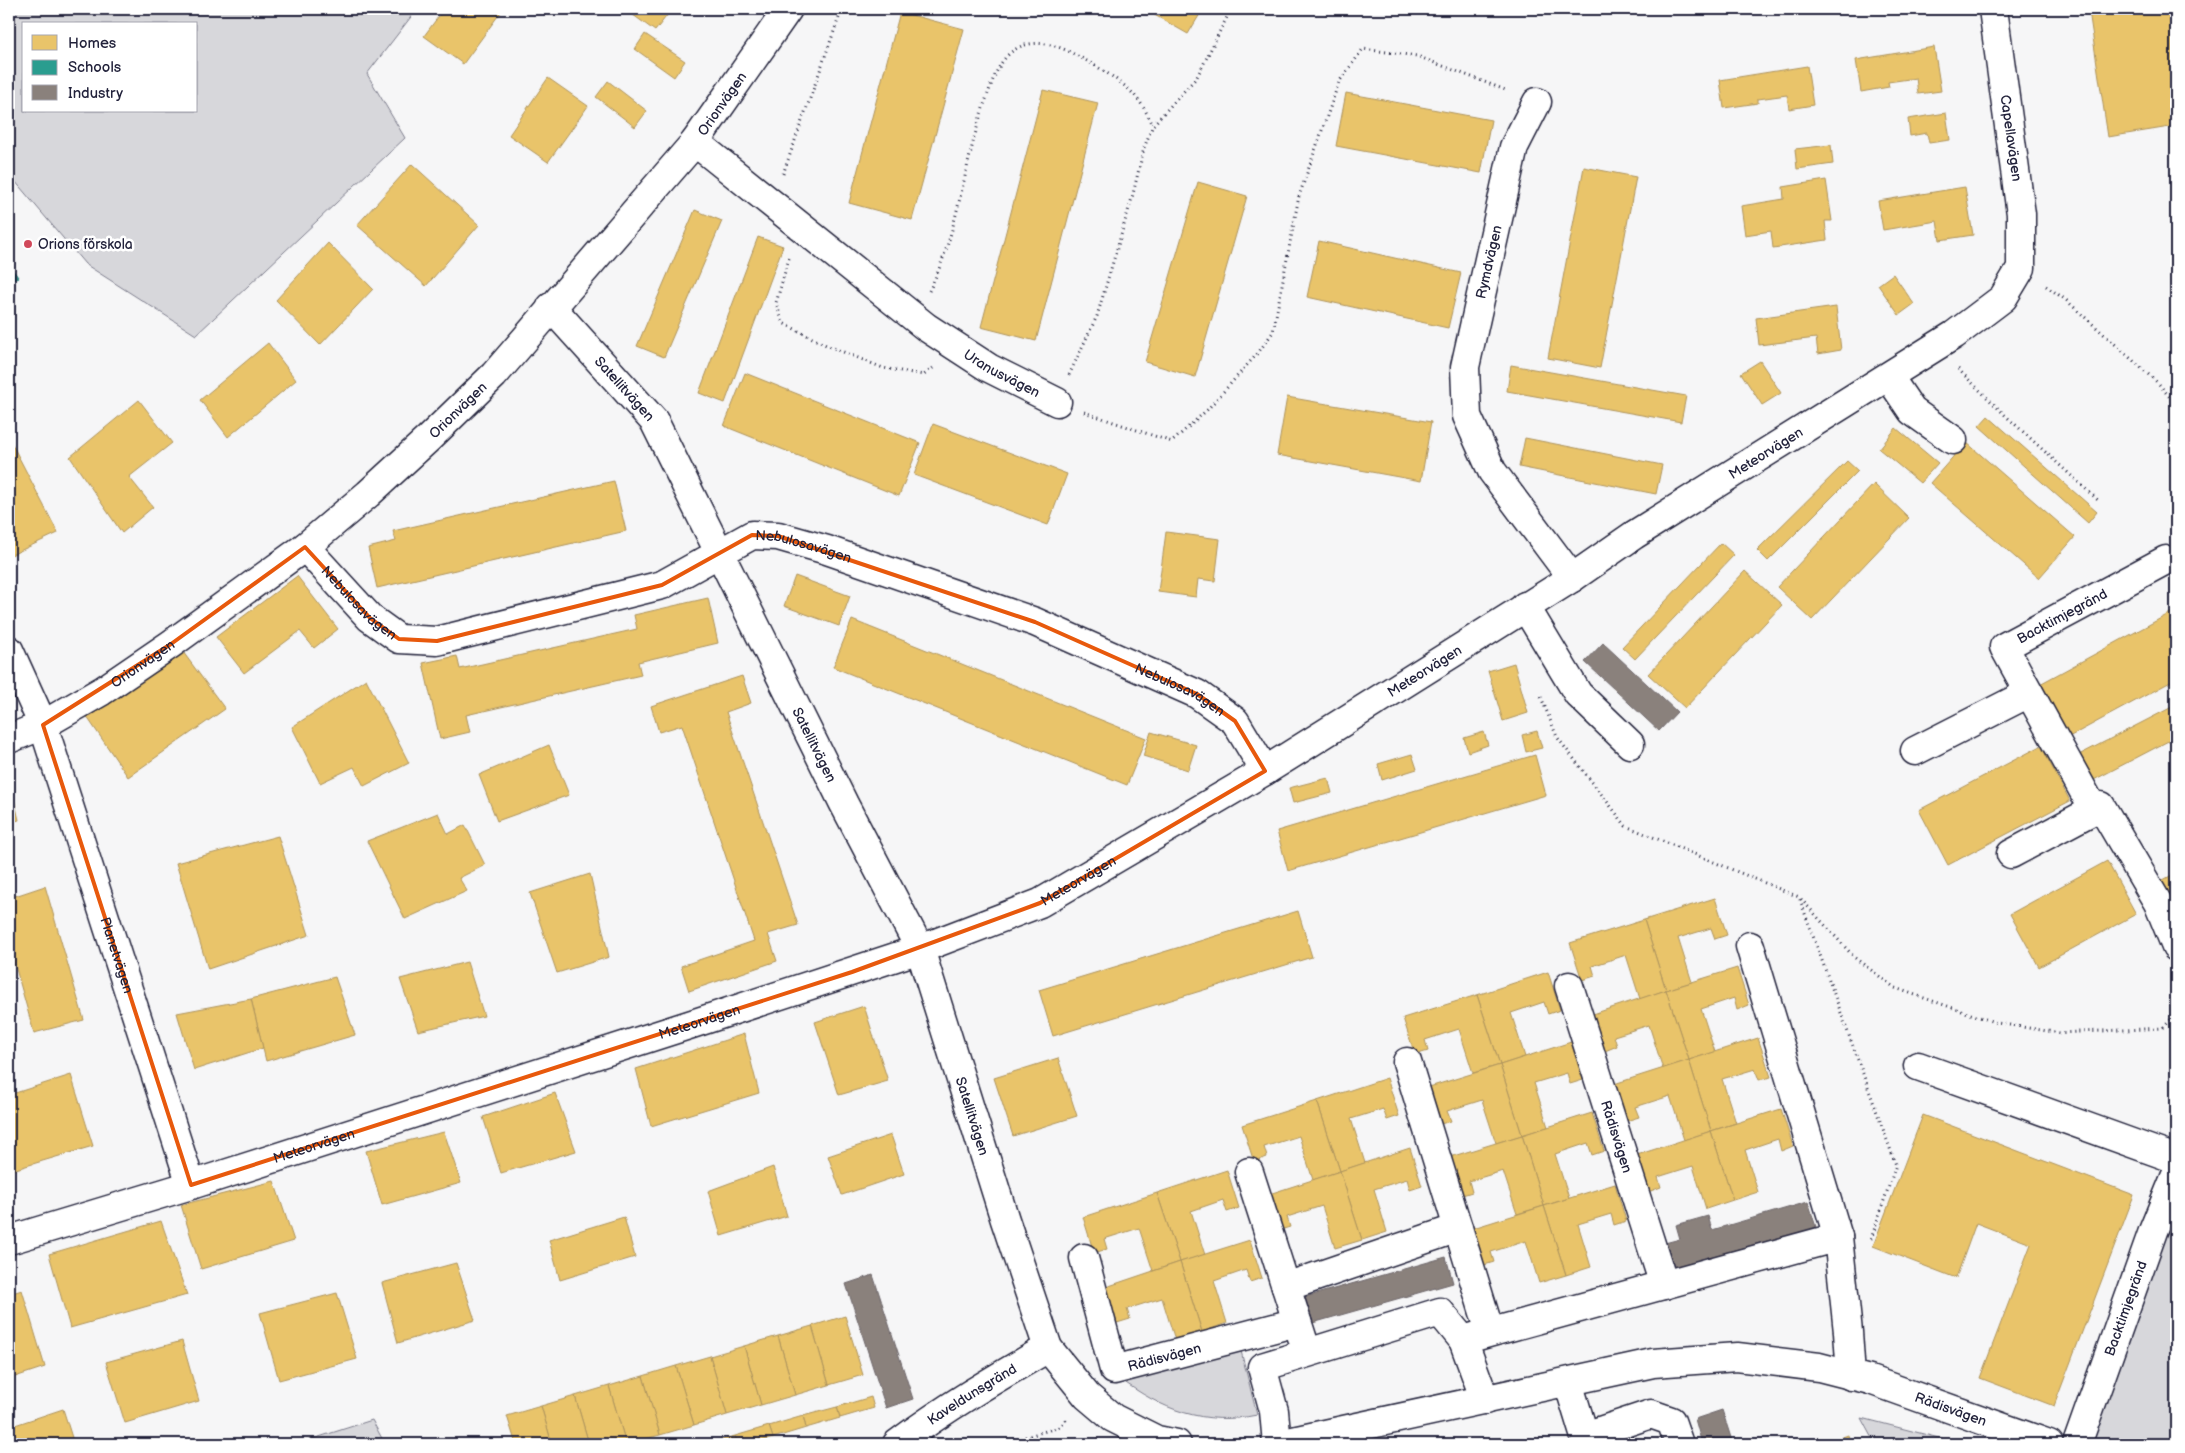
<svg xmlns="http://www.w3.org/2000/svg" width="2185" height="1453" font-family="'Balsamiq Sans',sans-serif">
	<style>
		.green { fill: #d7d7db; stroke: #7c7c8b; fill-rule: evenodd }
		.homes { fill: #e9c46a; stroke: #ad935c }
		.schools { fill: #2a9d8f; stroke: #287876 }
		.industry { fill: #8a817c; stroke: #6b6468 }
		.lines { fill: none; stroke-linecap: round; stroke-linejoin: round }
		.minor-casing { stroke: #22223b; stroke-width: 31 }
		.path { stroke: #22223b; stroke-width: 3; stroke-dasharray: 1 4; stroke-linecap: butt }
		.minor { stroke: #fff; stroke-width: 28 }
		.marked { fill: none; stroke: #e8590c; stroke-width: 4; stroke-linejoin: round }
		.poi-dot { fill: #d1495b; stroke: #fff; stroke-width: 2 }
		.labels { text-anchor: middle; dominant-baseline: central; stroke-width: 5; stroke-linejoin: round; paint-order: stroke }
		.street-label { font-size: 14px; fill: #22223b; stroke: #fff }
		.poi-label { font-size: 14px; fill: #22223b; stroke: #fff; text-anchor: start }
	</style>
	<rect width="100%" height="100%" fill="#f6f6f7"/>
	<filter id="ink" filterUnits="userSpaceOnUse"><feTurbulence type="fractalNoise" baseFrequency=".02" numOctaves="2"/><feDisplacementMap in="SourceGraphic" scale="10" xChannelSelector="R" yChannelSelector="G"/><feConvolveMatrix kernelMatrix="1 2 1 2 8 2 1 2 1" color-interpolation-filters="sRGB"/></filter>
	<g filter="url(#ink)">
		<!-- green -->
		<g class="green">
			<path d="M9 9H417L367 74 405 138 196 335 85 264 9 174ZM24 24H196V111H24Z"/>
			<polygon points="2176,1212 2176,1444 2070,1444"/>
			<path d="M1239 1343 1257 1415C1204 1426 1162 1410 1119 1378Z"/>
			<polygon points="1862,1418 1962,1444 1876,1444"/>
			<polygon points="372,1420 385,1444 297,1444"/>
		</g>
		<!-- homes -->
		<g class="homes">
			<polygon points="444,9 503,9 463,64 424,36"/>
			<polygon points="625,9 672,9 655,31"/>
			<polygon points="1144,9 1203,9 1188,34"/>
			<polygon points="2104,9 2176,9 2176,126 2108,137 2089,11"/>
			<polygon points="900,12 964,29 912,220 849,203"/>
			<polygon points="645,34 685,61 674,77 635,49"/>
			<polygon points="1934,47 1941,91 1918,94 1916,78 1888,82 1889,87 1861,92 1856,60"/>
			<polygon points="1807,66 1813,105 1789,109 1787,95 1758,99 1758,103 1724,108 1720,80"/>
			<polygon points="548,78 588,106 548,162 509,135"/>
			<polygon points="608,81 647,111 635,127 596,97"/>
			<polygon points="1043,90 1098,103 1036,341 981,327"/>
			<polygon points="1346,93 1491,120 1481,173 1336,146"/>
			<polygon points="1946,113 1950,140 1929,143 1927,133 1910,136 1908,119"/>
			<polygon points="1831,145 1833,164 1797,169 1795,149"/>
			<polygon points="412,164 479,225 426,286 357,225"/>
			<polygon points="1584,167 1636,177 1600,368 1548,358"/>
			<polygon points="1826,180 1832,221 1825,221 1827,240 1773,248 1771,231 1745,235 1741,206 1784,199 1783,187"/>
			<polygon points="1198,182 1247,196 1195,377 1145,362"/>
			<polygon points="1965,187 1973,235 1940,240 1937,221 1883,230 1878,201"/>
			<polygon points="695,210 722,221 664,357 637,346"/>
			<polygon points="758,237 783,246 725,403 699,393"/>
			<polygon points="1319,241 1461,273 1448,328 1307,297"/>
			<polygon points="328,243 373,289 320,345 276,300"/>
			<polygon points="1893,274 1914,304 1899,315 1878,285"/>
			<polygon points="1836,307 1841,350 1818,354 1816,338 1759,345 1756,318"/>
			<polygon points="268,343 296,380 228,437 200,400"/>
			<polygon points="1760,361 1781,393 1762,405 1741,373"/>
			<polygon points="1511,365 1686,396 1681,422 1507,391"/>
			<polygon points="745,373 920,443 899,496 724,426"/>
			<polygon points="1287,397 1431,422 1421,481 1277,455"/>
			<polygon points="139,400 172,443 129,477 153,507 122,533 70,457"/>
			<polygon points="1988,416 2097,512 2088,523 1979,426"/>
			<polygon points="933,424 1067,474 1048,525 914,475"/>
			<polygon points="1896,428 1938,463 1920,483 1879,449"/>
			<polygon points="1525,438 1662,465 1656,494 1519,467"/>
			<polygon points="1966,442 2075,537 2039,578 1930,483"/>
			<polygon points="12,444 58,533 9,556 9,446"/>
			<polygon points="1847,461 1858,471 1768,561 1757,550"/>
			<polygon points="614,481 626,531 377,588 368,548 396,541 393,531"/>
			<polygon points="1874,484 1909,518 1812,620 1777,587"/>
			<polygon points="1166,532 1220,539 1215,581 1198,579 1196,597 1158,592"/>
			<polygon points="1721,543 1734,555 1635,659 1622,647"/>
			<polygon points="1745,571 1782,605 1685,708 1648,674"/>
			<polygon points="297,576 338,629 314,648 300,631 244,673 216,637"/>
			<polygon points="795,576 850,596 839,626 784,606"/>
			<polygon points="708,598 718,643 638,662 641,675 466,715 470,732 440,739 423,663 457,656 460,669 637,629 634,615"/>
			<polygon points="2176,610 2176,679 2067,738 2038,685"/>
			<polygon points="852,620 1146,738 1127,785 833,667"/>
			<polygon points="183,652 225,709 128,777 87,717"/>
			<polygon points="1514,663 1528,713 1503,721 1488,671"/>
			<polygon points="742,676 751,703 726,712 798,925 768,934 777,961 689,991 681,966 754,941 682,725 659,732 651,706"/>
			<polygon points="366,679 409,763 364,786 354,767 320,783 292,727"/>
			<polygon points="2176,705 2176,737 2088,783 2075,757"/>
			<polygon points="1537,731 1542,748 1526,752 1522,735"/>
			<polygon points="1151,732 1196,745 1188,770 1143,756"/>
			<polygon points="1484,732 1488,745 1468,752 1464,738"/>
			<polygon points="549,745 569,795 497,821 479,775"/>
			<polygon points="2041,746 2070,801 1948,865 1919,810"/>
			<polygon points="1412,754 1417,769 1382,780 1378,764"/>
			<polygon points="1535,755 1546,795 1288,871 1277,831"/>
			<polygon points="9,778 19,820 9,823"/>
			<polygon points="1328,778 1332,793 1293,803 1289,788"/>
			<polygon points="438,813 448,834 465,825 485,865 459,878 467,891 405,919 367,841"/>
			<polygon points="278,836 309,935 208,969 176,863"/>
			<polygon points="2107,861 2136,914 2039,967 2010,914"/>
			<polygon points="2176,873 2176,909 2175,910 2161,881"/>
			<polygon points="590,874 609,957 557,973 530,893"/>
			<polygon points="45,886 84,1020 34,1033 9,944 9,898"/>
			<polygon points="1715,898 1727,935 1715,939 1711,928 1678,938 1692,982 1666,990 1644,920"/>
			<polygon points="1298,911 1312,957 1053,1036 1039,990"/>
			<polygon points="1644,920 1666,990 1640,999 1626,955 1592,966 1595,976 1582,980 1570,943"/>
			<polygon points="467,962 484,1016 418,1031 400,979"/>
			<polygon points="1737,968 1749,1005 1737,1010 1734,998 1701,1009 1715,1052 1689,1060 1666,990"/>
			<polygon points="1548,972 1560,1010 1548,1014 1544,1002 1511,1013 1525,1057 1500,1065 1477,995"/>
			<polygon points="335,977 355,1035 266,1061 251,999"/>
			<polygon points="1666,990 1689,1060 1663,1069 1649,1025 1614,1036 1617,1046 1605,1051 1593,1014"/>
			<polygon points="1477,995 1500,1065 1473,1073 1459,1029 1425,1040 1428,1051 1415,1055 1403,1018"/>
			<polygon points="251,999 263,1048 194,1070 177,1013"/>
			<polygon points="864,1006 888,1081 839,1095 815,1022"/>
			<polygon points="744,1034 759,1093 651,1126 636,1069"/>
			<polygon points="1758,1038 1771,1077 1759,1080 1755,1069 1722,1079 1736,1123 1711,1131 1689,1060"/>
			<polygon points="1571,1042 1583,1080 1570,1084 1567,1073 1534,1083 1548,1127 1522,1135 1500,1065"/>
			<polygon points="1058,1058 1077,1116 1013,1136 994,1078"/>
			<polygon points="1689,1060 1711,1131 1684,1140 1670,1096 1635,1107 1639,1117 1626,1121 1614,1084"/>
			<polygon points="1500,1065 1522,1135 1496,1143 1482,1100 1447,1111 1451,1121 1437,1125 1426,1088"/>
			<polygon points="71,1075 93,1146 9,1171 9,1095"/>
			<polygon points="1387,1078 1399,1116 1387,1120 1383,1109 1351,1119 1365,1163 1340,1171 1317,1101"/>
			<polygon points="555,1093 576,1151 501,1173 483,1117"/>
			<polygon points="1317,1101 1340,1171 1313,1180 1299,1136 1264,1147 1267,1157 1254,1162 1242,1125"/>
			<polygon points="1781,1109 1793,1146 1781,1151 1778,1139 1745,1150 1758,1192 1733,1200 1711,1131"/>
			<polygon points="1592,1113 1604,1151 1592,1155 1588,1143 1555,1154 1569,1198 1544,1206 1522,1135"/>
			<polygon points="1923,1115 2134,1195 2054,1406 1980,1378 2031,1244 1976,1223 1956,1278 1873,1246"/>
			<polygon points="1711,1131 1733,1200 1706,1209 1693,1166 1658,1177 1661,1187 1648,1192 1637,1155"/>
			<polygon points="444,1132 461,1183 382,1205 366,1151"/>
			<polygon points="891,1135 904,1174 842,1195 828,1156"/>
			<polygon points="1522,1135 1544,1206 1517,1214 1503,1171 1469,1181 1472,1192 1459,1196 1447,1158"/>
			<polygon points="1410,1148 1422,1186 1410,1190 1407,1179 1374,1189 1387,1232 1362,1240 1340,1171"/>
			<polygon points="773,1167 787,1216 721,1236 708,1191"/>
			<polygon points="1227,1170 1239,1208 1227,1212 1223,1200 1191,1211 1205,1255 1180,1262 1157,1193"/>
			<polygon points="1340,1171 1362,1240 1335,1248 1322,1206 1287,1217 1290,1227 1277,1231 1266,1195"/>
			<polygon points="274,1181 294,1241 201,1269 181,1205"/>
			<polygon points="1615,1184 1626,1221 1614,1225 1611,1214 1578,1224 1591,1267 1566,1275 1544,1206"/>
			<polygon points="1157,1193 1180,1262 1153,1271 1139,1228 1104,1239 1107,1249 1094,1253 1083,1217"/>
			<polygon points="1544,1206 1566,1275 1539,1283 1526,1241 1491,1252 1494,1262 1481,1266 1470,1229"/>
			<polygon points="624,1217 635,1257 560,1280 549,1240"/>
			<polygon points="161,1221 187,1295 70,1328 49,1254"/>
			<polygon points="1250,1240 1262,1278 1250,1282 1246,1270 1214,1281 1227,1323 1202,1332 1180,1262"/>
			<polygon points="1180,1262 1202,1332 1175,1340 1162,1298 1127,1309 1130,1319 1117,1323 1106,1287"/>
			<polygon points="456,1263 475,1320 398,1343 382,1283"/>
			<polygon points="22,1290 45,1367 9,1379 9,1294"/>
			<polygon points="337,1293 357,1359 279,1380 260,1313"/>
			<polygon points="845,1316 863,1375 829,1385 812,1326"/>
			<polygon points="812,1326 829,1385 795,1395 778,1336"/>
			<polygon points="778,1336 795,1395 761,1405 744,1346"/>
			<polygon points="182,1341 199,1401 125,1423 106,1362"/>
			<polygon points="744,1346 761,1405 727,1415 710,1356"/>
			<polygon points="710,1356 727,1415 694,1425 676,1366"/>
			<polygon points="676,1366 694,1425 660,1435 643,1376"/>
			<polygon points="643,1376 660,1435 626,1444 609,1386"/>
			<polygon points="609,1386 626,1444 589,1444 575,1396"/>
			<polygon points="575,1396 589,1444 552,1444 541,1406"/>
			<polygon points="871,1397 874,1408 840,1418 837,1407"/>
			<polygon points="541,1406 552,1444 516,1444 507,1416"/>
			<polygon points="837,1407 840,1418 806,1428 803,1416"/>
			<polygon points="63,1409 74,1444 9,1444 9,1427"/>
			<polygon points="803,1416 806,1428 773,1438 769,1426"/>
			<polygon points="769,1426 773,1438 750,1444 738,1444 735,1436"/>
			<polygon points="1848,1435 1851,1444 1839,1444 1837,1439"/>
			<polygon points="735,1436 738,1444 707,1444"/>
		</g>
		<!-- schools -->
		<polygon class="schools" points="9,265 18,277 9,283"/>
		<!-- industry -->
		<g class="industry">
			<polygon points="1603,643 1677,712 1659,731 1585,662"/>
			<polygon points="1808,1202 1816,1227 1668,1269 1661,1244 1680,1239 1676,1225 1708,1216 1712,1230"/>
			<polygon points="1446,1257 1453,1283 1309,1324 1302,1298"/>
			<polygon points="873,1275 913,1399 886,1408 846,1284"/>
			<polygon points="1722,1410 1733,1444 1702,1444 1695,1419"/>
		</g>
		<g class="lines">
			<defs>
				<g id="minor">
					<polyline points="1537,102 1514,147 1465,367 1467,416 1492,471 1572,578"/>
					<path id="s1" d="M695 142 926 327 989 368 1057 402"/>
					<path id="s2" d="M551 307 654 421 844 804 920 949 1005 1220 1048 1348 1087 1396 1113 1418 1157 1440 1177 1444"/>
					<polyline points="1889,377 1912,411 1953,440"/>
					<path id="s3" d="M305 547 370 618 399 639 437 641 662 585 752 535 778 536 827 550 1035 622 1197 694 1235 721 1265 771"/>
					<polyline points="1525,606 1578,694 1630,744"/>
					<path id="s4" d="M9 650 43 725 191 1185"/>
					<path id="s5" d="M9 739 43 725 102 691 171 644 305 547 368 494 428 439 494 375 695 142 788 9"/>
					<polyline points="1915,751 2029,693"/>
					<path id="s6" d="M2094 810 2004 647 2166 560"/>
					<polyline points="2011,854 2101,806 2158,903 2176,947"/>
					<polyline points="1750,946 1838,1237"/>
					<path id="s7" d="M1569 986 1664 1285"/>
					<polyline points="1407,1062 1490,1332"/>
					<polyline points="1918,1066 2176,1159"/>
					<polyline points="1249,1172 1303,1340"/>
					<path id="s8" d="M9 1240 191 1185 692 1024 920 949 1040 903 1265 771 1572 578 1634 535 1954 335 2003 298 2021 268V214L1993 9"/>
					<path id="s9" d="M1084 1258 1114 1370 1297 1322"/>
					<polyline points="1286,1287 1458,1228"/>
					<polyline points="1463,1340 1485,1400"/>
					<polyline points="1568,1382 1587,1444"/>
					<polyline points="1585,1436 1651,1414 1671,1421 1679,1444"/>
					<path id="s10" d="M897 1444C945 1408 996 1378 1048 1348"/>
					<polyline points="1277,1444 1274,1411 1262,1367 1440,1312 1463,1340 1838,1237 1848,1332 1851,1376"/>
					<path id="s11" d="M1279 1444 1653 1363 1737 1357 1819 1367 1870 1380 2049 1444"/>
					<path id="s12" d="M2077 1444 2153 1231 2176 1175"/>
				</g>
			</defs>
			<!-- minor casing -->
			<use href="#minor" class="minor-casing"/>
			<!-- path -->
			<g class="path">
				<polyline points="783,174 842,9"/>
				<polyline points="789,258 776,303 783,323 826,345 883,368 924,375 933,368"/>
				<polyline points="2046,286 2066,300 2159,384 2176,405"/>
				<path d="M929 291C958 235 964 162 985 102 991 86 995 70 1006 57 1024 37 1051 42 1072 53 1093 64 1126 82 1140 102 1145 109 1149 118 1153 125"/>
				<polyline points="1958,369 2007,417 2100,502"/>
				<polyline points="1069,375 1097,316 1132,198 1144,148 1153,125 1197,77 1231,9"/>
				<polyline points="1084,412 1172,442 1207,410 1258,353 1273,332 1299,196 1339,82 1363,49 1417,56 1508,91"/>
				<polyline points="1541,697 1557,737 1626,826 1799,897 1896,1165 1871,1239"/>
				<polyline points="1801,899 1855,958 1895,988 1997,1023 2060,1033 2163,1028 2176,1014"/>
				<polyline points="1001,1444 1060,1427 1067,1419"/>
			</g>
			<!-- minor -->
			<use href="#minor" class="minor"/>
		</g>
	</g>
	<!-- marked area -->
	<path class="marked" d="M752 535 778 536 1035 622 1197 694 1235 721 1265 771 1040 903 852 972 191 1185 43 725 171 644 305 547 370 618 399 639 437 641 662 585Z"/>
	<!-- markers -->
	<circle class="poi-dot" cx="28" cy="244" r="5"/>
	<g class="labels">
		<!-- street labels -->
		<g class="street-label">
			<text stroke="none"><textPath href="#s5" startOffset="964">Orionvägen</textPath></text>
			<text transform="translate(2011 138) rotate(82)">Capellavägen</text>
			<text transform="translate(1489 262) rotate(-77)">Rymdvägen</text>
			<text stroke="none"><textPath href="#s1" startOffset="385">Uranusvägen</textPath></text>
			<text stroke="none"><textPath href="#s2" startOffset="110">Satellitvägen</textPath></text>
			<text stroke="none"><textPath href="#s5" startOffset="559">Orionvägen</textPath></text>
			<text stroke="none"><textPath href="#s8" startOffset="1939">Meteorvägen</textPath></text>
			<text stroke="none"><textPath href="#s3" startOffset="558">Nebulosavägen</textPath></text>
			<text stroke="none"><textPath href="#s3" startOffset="78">Nebulosavägen</textPath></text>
			<text stroke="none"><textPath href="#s6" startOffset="252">Backtimjegränd</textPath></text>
			<text stroke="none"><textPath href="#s5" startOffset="154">Orionvägen</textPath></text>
			<text stroke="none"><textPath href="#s8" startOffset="1534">Meteorvägen</textPath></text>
			<text stroke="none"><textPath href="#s3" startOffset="962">Nebulosavägen</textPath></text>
			<text stroke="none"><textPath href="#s2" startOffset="515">Satellitvägen</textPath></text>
			<text stroke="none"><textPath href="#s8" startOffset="1129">Meteorvägen</textPath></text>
			<text stroke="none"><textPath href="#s4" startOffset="324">Planetvägen</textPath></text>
			<text stroke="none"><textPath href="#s8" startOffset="724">Meteorvägen</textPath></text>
			<text stroke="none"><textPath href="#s2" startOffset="920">Satellitvägen</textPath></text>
			<text stroke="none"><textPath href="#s7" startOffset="158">Rädisvägen</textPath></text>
			<text stroke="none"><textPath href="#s8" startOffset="319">Meteorvägen</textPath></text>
			<text stroke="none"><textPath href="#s12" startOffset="144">Backtimjegränd</textPath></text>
			<text stroke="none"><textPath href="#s9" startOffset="168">Rädisvägen</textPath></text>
			<text stroke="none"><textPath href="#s10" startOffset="90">Kaveldunsgränd</textPath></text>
			<text stroke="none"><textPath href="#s11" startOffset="688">Rädisvägen</textPath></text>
		</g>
		<!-- poi labels -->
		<g class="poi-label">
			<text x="38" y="244">Orions förskola</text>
		</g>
	</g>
	<!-- margin -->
	<rect width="2185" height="1453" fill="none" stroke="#fff" stroke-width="30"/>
	<rect x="15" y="15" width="2155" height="1423" fill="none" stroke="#22223b" stroke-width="2" filter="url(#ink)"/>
	<!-- legend -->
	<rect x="22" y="22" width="175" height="90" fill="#ffffff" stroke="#a7a7b1"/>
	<rect x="32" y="35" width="25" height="15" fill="#e9c46a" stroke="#a7a7b1"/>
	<text x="68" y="48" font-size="15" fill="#22223b">Homes</text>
	<rect x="32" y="60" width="25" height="15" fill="#2a9d8f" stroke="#a7a7b1"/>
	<text x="68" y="72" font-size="15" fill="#22223b">Schools</text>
	<rect x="32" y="85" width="25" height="15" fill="#8a817c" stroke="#a7a7b1"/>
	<text x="68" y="98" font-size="15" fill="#22223b">Industry</text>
</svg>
